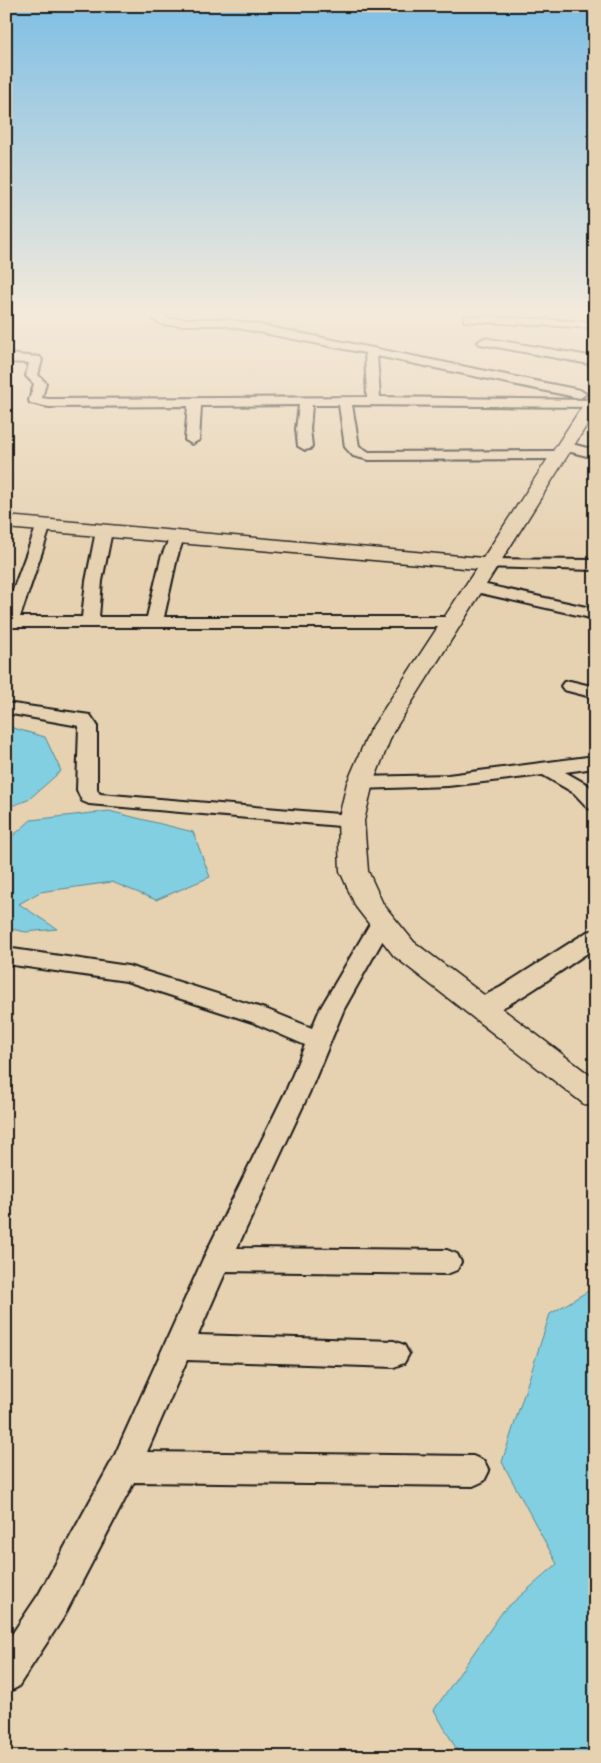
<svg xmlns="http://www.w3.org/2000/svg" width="601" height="1763" font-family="Sriracha,sans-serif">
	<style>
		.water { fill: #81cfe0; stroke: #598792 }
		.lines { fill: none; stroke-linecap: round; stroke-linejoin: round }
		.street-casing { stroke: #1c1c1c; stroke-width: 4 }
		.secondary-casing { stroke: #1c1c1c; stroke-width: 3 }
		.street { fill: #e6d1b0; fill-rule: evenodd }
		.secondary { fill: #e6d1b0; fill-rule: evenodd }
	</style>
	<rect width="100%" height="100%" fill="#e6d1b0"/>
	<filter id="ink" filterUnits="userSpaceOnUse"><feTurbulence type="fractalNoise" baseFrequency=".02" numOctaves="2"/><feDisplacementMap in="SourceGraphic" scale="10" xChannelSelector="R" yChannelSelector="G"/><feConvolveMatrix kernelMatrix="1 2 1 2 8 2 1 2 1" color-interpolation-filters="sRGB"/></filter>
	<g filter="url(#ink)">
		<!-- water -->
		<g class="water">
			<polygon points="6,726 45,737 61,771 28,800 6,808"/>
			<polygon points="109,811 193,832 210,877 156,900 112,882 40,892 19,904 57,929 26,932 6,928 6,842 31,820"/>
			<polygon points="595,1287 595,1757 461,1757 434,1710 503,1611 557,1564 502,1462 550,1314"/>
		</g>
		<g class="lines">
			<defs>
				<g id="street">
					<polygon points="152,312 164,312 166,319 223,319 254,324 580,390 586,394 580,398 377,356 380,397 592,400 595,401 595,407 352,405 359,446 369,452 557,451 564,455 557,459 369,460 353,456 345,447 339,405 312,405 310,429 312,446 310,449 305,450 298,446 296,429 299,405 201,406 199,440 192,444 185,440 188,406 49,407 30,403 29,400 34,384 26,376 29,363 6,362 6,354 40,357 42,360 38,375 46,383 42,398 49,399 367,397 365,353 223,325 163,325 154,320"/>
					<polygon points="468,316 595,322 595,328 464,321 464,317"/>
					<polygon points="484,338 595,357 595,365 480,344 478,342"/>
					<polygon points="564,442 595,450 595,458 559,449 557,446"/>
					<polygon points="44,521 51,525 20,617 82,617 86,581 96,531 104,526 112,531 102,581 99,617 147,617 161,558 171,534 176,532 184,537 177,558 164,617 451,617 457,618 459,622 457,626 451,627 6,627 6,609 37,525"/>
					<polygon points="487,559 595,560 595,570 481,567 479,564 481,561"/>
					<polygon points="473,582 595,609 595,619 467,590 465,587"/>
					<polygon points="570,681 595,687 595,698 564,690 561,686 564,682"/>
					<polygon points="6,703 90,715 97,725 97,790 100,794 351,815 358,817 361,821 358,825 351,827 89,804 82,801 77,790 79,726 6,713"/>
					<polygon points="595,756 595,768 565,772 588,785 595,792 595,810 588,808 574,793 543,775 448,786 360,789 353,787 350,783 353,779 360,777 448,775"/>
					<polygon points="382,915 390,917 393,922 344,1009 310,1091 237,1248 447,1250 457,1254 461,1262 457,1270 447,1274 226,1271 198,1335 394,1341 404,1345 409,1354 404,1363 394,1367 187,1360 147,1452 473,1456 484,1461 489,1471 484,1481 473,1486 134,1482 63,1618 18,1687 6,1693 6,1643 39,1594 114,1457 203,1259 286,1091 305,1045 252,1022 126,981 6,964 6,948 128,966 268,1010 312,1028 320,1009 371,922 374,917"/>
					<path d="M595 930V948C568 965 511 1009 483 1015 479 1016 476 1015 472 1014L468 1008 472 1002 501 987 587 932Z"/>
				</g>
				<polygon id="secondary" points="595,394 595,412 393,732 373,783 364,821 368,871 383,904 414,942 595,1079 595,1108 584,1104 394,956 356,907 340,871 338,821 347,783 369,732 476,569 6,528 6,516 483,558 587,399"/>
			</defs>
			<!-- street casing -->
			<use href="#street" class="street-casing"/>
			<!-- secondary casing -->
			<use href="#secondary" class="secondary-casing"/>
			<!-- street -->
			<use href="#street" class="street"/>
			<!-- secondary -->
			<use href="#secondary" class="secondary"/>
		</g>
	</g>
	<!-- sky -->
	<linearGradient id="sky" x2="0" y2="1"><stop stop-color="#7fbfe5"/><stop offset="0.56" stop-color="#f4eadb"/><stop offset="1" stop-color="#f4eadb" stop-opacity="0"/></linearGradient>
	<rect width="601" height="559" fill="url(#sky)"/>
	<!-- margin -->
	<rect width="601" height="1763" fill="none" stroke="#e6d1b0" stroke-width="25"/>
	<rect x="12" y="12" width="576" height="1738" fill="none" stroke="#1c1c1c" stroke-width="2" filter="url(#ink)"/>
</svg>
